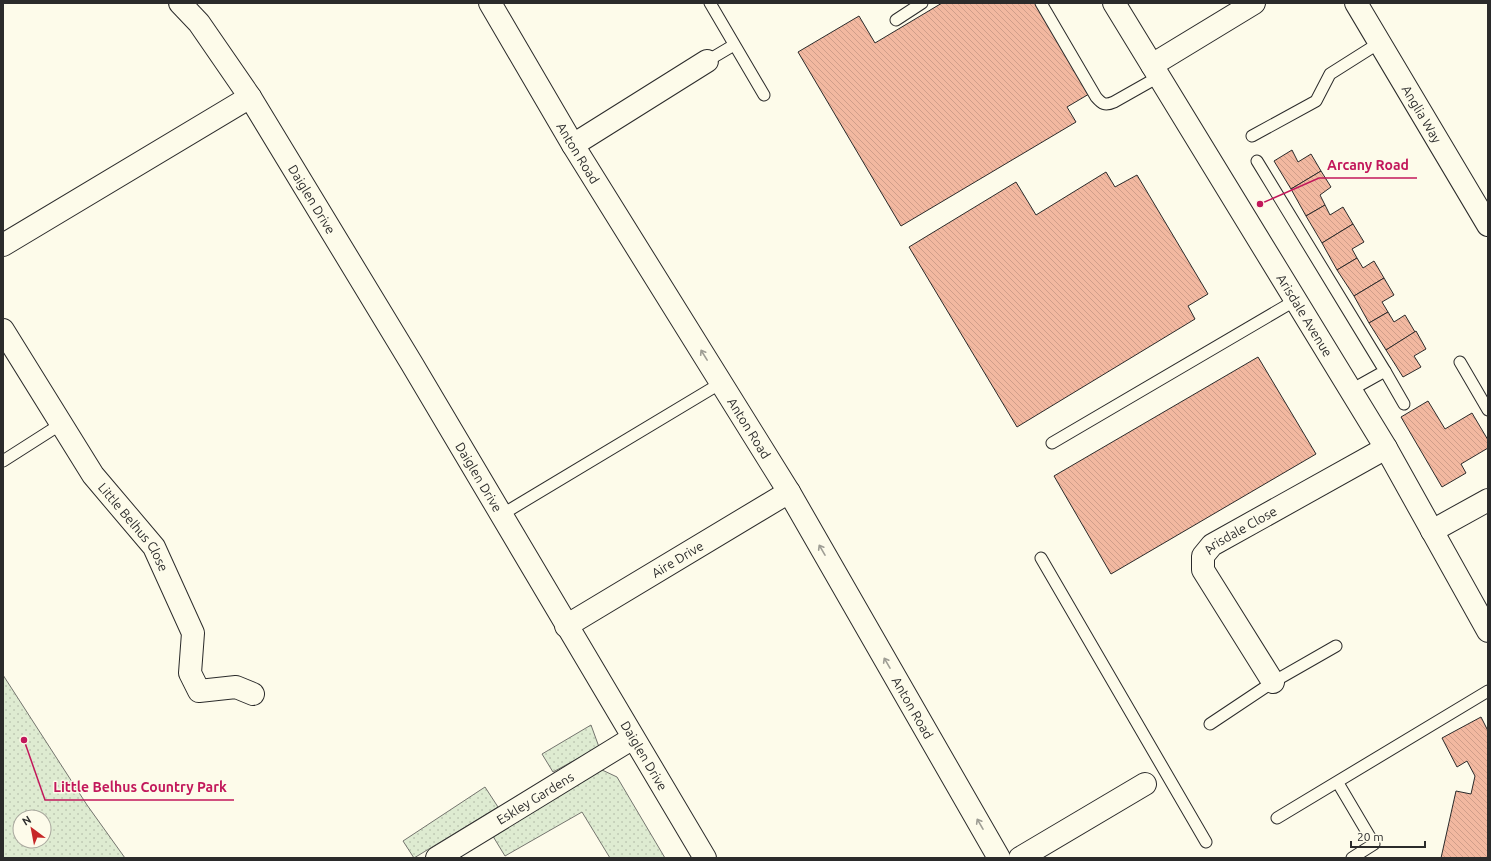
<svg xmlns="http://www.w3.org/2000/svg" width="1491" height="861" font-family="Ubuntu,sans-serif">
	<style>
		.green { fill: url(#green-dots); stroke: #74746e; fill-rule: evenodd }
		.building { fill: url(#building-back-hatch); stroke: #2b2b2b }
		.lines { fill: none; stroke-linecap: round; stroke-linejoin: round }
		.service-casing { stroke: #2b2b2b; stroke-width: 13 }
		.minor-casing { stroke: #2b2b2b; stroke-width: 24 }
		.tertiary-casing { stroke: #2b2b2b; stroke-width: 24 }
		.service { stroke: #fdfbea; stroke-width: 11 }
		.minor { stroke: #fdfbea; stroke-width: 22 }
		.tertiary { stroke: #fdfbea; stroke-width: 22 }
		.oneway { stroke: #9e9d94 }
		.labels { text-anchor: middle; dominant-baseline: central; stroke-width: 3; stroke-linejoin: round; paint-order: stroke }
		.street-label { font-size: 13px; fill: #2b2b2b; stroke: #fdfbea }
		.leader { fill: none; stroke: #c2185b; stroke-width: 1.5 }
		.callout-dot { fill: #c2185b; stroke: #fdfbea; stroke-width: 1.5 }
		.callout-label { font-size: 14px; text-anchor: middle; font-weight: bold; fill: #c2185b; stroke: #fdfbea; stroke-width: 3; stroke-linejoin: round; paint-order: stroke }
	</style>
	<defs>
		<pattern id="green-dots" width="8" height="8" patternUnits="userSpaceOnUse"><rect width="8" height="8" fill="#deebd1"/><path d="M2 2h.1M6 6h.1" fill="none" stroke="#bfcab4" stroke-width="1.8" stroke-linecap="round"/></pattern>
		<pattern id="building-back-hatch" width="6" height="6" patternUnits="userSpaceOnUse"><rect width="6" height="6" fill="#f2b8a0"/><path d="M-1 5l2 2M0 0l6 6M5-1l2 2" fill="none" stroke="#d09e8a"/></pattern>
	</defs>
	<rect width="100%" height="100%" fill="#fdfbea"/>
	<!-- green -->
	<g class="green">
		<path d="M3 675 87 805 125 858H3ZM20 817H44V841H20Z"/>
		<polygon points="591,725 599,747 553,772 542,754"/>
		<polygon points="600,769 617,777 665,858 610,858 582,812 505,856 491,833"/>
		<polygon points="485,787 498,807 414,858 403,841"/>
	</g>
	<!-- building -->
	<g class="building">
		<polygon points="942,3 1035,3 1089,94 1067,107 1076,122 901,226 798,52 859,16 875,43"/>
		<polygon points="1292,150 1298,162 1311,154 1321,171 1291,189 1274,161"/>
		<polygon points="1321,171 1331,187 1320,195 1325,205 1306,216 1291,189"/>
		<polygon points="1106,172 1115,187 1137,175 1208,294 1188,306 1195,319 1017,427 909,247 1016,182 1036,215"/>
		<polygon points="1325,205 1330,215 1343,207 1353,224 1322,243 1306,216"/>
		<polygon points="1353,224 1364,242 1352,249 1357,258 1337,270 1322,243"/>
		<polygon points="1357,258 1363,268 1374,261 1384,278 1354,296 1337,270"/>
		<polygon points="1384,278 1394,295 1382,302 1388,312 1369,323 1354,296"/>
		<polygon points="1388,312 1394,322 1405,315 1415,332 1386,350 1369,323"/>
		<polygon points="1416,331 1426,349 1414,356 1421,367 1403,377 1386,350"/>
		<polygon points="1258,357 1316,454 1111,574 1054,476"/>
		<polygon points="1428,401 1445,429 1472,413 1488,440 1488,448 1461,464 1466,473 1442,487 1401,417"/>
		<polygon points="1481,717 1488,731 1488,858 1441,858 1456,791 1471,794 1475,776 1467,761 1457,767 1442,738"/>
	</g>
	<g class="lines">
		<defs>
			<g id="service">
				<polyline points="710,3 764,95"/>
				<path d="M1041 3 1096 97C1102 104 1105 106 1114 102L1160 76"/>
				<polyline points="896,20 922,3"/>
				<polyline points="707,61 734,45"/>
				<polyline points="1252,136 1316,101 1330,74 1379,43"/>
				<polyline points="1257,161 1385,371 1351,390"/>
				<polyline points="1460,362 1488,410"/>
				<polyline points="1385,371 1404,404"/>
				<polyline points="1052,443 1296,300"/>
				<polyline points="3,461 61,424"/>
				<polyline points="501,515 721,383"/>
				<polyline points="1041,558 1206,842"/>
				<polyline points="1210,724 1273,682 1336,646"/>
				<polyline points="1338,783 1374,844 1352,858"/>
				<polyline points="1277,818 1488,691"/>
			</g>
			<g id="minor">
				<path id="s1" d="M180 3 199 23 250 97 412 364 705 858"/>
				<path id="s2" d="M490 3 573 145 789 492 999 858"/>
				<path id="s3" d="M1356 3 1488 225"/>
				<polyline points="1152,65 1254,3"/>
				<polyline points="573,145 707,61"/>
				<polyline points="3,245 250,97"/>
				<path id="s4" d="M3 330 93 475 154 547 193 633 190 673 199 691 236 687 253 694"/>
				<polyline points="1432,531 1488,500"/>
				<path id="s5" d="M566 626 789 492"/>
				<path id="s6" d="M1273 682 1203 570V556L1212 545 1386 448"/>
				<path id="s7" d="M437 858 633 738"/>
				<polyline points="1020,858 1145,784"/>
			</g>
			<g id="tertiary">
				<path id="s8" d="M1114 3 1386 448 1488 631"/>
			</g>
		</defs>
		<!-- service casing -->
		<use href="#service" class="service-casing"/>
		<!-- minor casing -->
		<use href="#minor" class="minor-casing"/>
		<!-- tertiary casing -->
		<use href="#tertiary" class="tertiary-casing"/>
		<!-- service -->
		<use href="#service" class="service"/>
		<!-- minor -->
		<use href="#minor" class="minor"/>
		<!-- tertiary -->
		<use href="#tertiary" class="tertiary"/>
	</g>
	<!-- one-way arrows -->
	<defs><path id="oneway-shaft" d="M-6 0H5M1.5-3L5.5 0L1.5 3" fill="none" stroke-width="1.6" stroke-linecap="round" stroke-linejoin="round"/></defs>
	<g class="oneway">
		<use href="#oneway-shaft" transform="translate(704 355) rotate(-122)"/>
		<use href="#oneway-shaft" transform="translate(822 550) rotate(-120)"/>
		<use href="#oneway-shaft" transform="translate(887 663) rotate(-120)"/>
		<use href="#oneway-shaft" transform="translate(980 824) rotate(-120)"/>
	</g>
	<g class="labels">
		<!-- street labels -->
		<g class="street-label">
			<text stroke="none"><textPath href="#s3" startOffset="129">Anglia Way</textPath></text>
			<text stroke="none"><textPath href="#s2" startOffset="174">Anton Road</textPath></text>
			<text stroke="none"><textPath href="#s1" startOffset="237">Daiglen Drive</textPath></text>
			<text stroke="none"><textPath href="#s8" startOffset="366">Arisdale Avenue</textPath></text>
			<text stroke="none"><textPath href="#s2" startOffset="498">Anton Road</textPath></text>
			<text stroke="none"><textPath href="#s1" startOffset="561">Daiglen Drive</textPath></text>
			<text stroke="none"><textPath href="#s4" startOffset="237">Little Belhus Close</textPath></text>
			<text stroke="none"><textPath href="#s6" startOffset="192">Arisdale Close</textPath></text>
			<text stroke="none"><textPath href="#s5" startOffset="130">Aire Drive</textPath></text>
			<text stroke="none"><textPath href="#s2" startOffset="822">Anton Road</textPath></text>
			<text stroke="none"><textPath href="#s1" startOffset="885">Daiglen Drive</textPath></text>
			<text stroke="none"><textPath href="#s7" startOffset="115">Eskley Gardens</textPath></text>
		</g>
	</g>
	<!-- callouts -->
	<path class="leader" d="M1260 204L1319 178H1417M24 740L45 800H234"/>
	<g class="callout-dot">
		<circle cx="1260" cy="204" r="4"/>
		<circle cx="24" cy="740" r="4"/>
	</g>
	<g class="callout-label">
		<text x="1368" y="170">Arcany Road</text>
		<text x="140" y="792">Little Belhus Country Park</text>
	</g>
	<!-- border -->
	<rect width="1491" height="861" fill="none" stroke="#2b2b2b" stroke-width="8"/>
	<!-- north arrow -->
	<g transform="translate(32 829) rotate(328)"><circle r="19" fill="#fdfbea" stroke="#a9a89e"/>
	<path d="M0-3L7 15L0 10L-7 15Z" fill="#c62828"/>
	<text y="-6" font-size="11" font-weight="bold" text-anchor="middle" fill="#2b2b2b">N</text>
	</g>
	<!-- scale -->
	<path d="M1351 841v6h74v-6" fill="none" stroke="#2b2b2b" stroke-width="2"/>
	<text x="1357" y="841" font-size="12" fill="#2b2b2b" stroke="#fdfbea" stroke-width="3" paint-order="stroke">20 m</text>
</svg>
